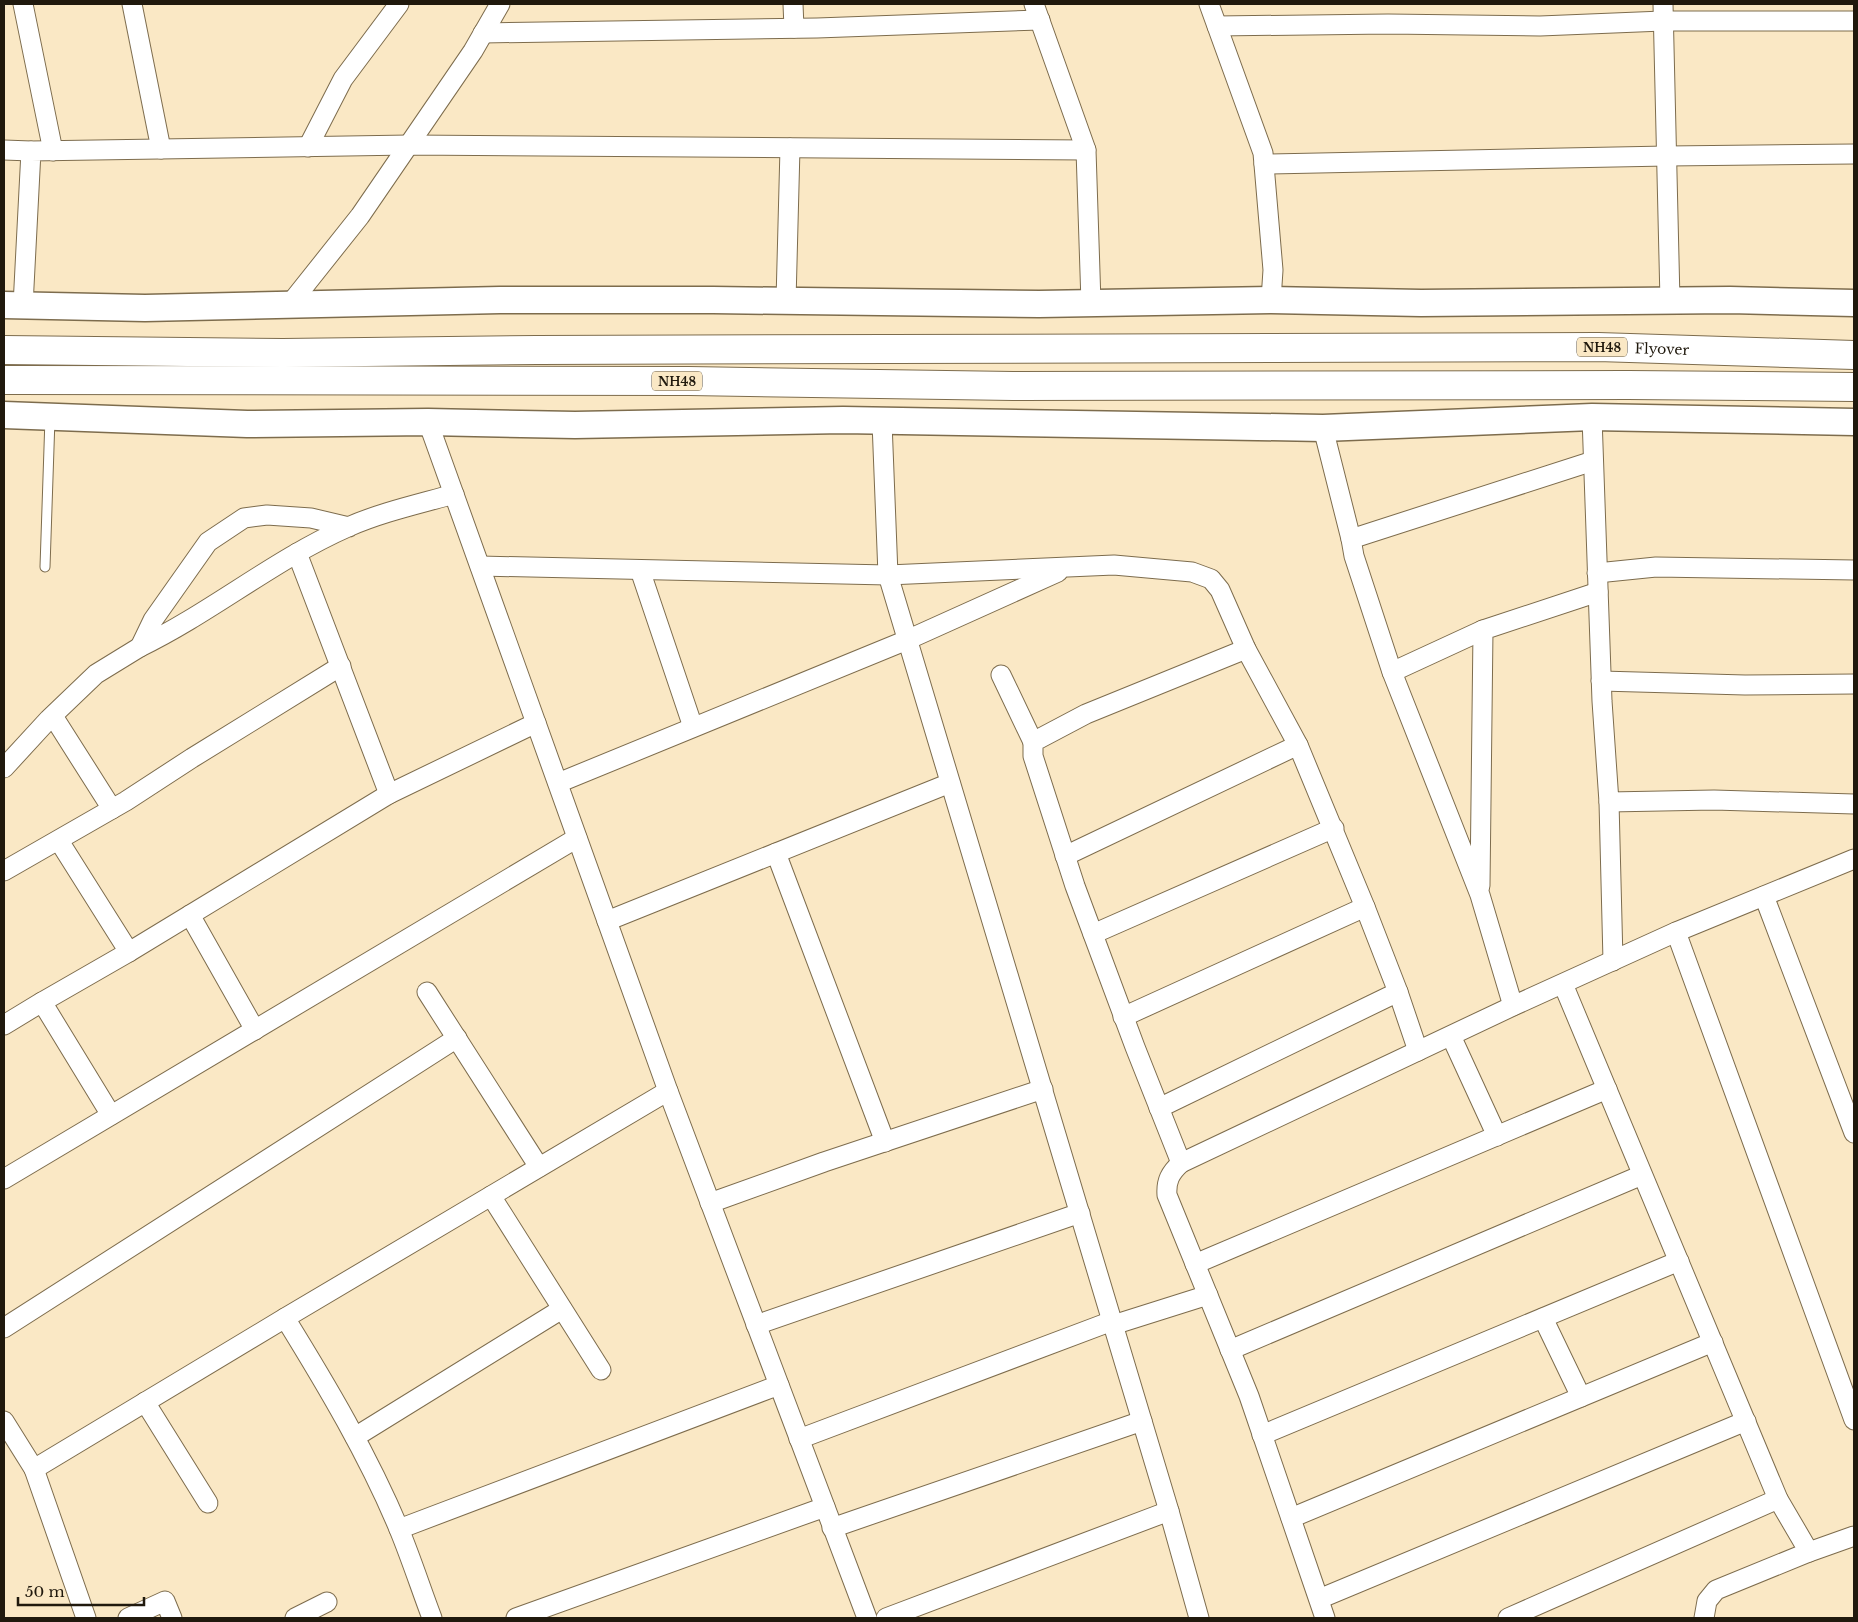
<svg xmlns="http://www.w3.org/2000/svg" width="1858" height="1622" font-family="'Libre Baskerville',serif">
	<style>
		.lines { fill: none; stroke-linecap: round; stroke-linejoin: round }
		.lane-casing { stroke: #7d6c4d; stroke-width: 11 }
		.street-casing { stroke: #7d6c4d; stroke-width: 21 }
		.secondary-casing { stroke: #7d6c4d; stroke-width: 29 }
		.highway-casing { stroke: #7d6c4d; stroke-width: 30 }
		.lane { stroke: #fff; stroke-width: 9 }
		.street { stroke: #fff; stroke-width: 19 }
		.secondary { stroke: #fff; stroke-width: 26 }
		.highway { stroke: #fff; stroke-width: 28 }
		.labels { text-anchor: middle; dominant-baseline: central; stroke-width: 4; stroke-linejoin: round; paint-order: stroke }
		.shield { fill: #fae8c5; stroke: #615744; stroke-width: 1 }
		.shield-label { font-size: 12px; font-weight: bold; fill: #20190d }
		.street-label { font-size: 14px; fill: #20190d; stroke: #fae8c5 }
	</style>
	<rect width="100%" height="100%" fill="#fae8c5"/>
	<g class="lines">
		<defs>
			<polyline id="lane" points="45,567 50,418"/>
			<g id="street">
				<polyline points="23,4 53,151"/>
				<polyline points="132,4 161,149"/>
				<polyline points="793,4 794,28"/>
				<polyline points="1034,4 1086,150 1091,303"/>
				<polyline points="1209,4 1263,153 1273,270 1271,300"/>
				<polyline points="1663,4 1670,301"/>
				<polyline points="1217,26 1388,24 1540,26 1663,21 1854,21"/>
				<polyline points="483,33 817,28 1040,20"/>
				<polyline points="308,147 343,79 399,4"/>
				<polyline points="4,150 31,151"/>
				<polyline points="1264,164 1667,156 1854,154"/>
				<polyline points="786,301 790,148"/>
				<polyline points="290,304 360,216 473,51 500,4"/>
				<polyline points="23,306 31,151 409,145 1086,150"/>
				<polyline points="1592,417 1602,701 1609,802 1714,800 1854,804"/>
				<polyline points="428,422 668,1091 867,1618"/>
				<polyline points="882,422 888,575 1169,1511 1199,1618"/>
				<polyline points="1323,428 1351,539"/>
				<path d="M349 527 311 518 267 515 244 518 208 542 153 620 140 647C212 612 275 559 348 527 382 512 419 504 454 494"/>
				<polyline points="297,553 389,794"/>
				<polyline points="480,566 888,575 1114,565 1192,572 1211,579 1220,590 1246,649 1298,745 1365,907 1398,992 1418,1051"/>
				<polyline points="640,570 693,727"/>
				<polyline points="1597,573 1656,567 1854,570"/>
				<polyline points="1392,672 1483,630"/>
				<polyline points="1001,675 1033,742"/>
				<polyline points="1601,681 1745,685 1854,684"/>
				<polyline points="53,716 112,809"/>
				<polyline points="4,768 49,719 96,674 140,647"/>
				<polyline points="558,783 907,640 1058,572"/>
				<polyline points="1609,802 1613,961"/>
				<polyline points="59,841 129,952"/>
				<polyline points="776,853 885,1142"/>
				<polyline points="1065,856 1298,745"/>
				<polyline points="4,871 126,801 192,758 341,666"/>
				<polyline points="1480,886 1483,630 1598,592"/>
				<polyline points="1764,896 1854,1133"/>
				<polyline points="190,915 255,1030"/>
				<polyline points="607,921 950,783"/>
				<polyline points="1676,932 1854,1420"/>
				<polyline points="1093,934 1334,828"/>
				<polyline points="1563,984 1778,1499 1809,1552 1854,1536"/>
				<polyline points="427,992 539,1167"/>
				<polyline points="42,1002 111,1115"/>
				<polyline points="1513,1006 1480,895 1392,672 1354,556 1351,539 1593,461"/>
				<polyline points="1123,1017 1365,907"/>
				<polyline points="4,1025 42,1002 129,952 389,794 536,723"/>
				<polyline points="1451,1036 1497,1136"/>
				<polyline points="1159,1108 1398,992"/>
				<polyline points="1181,1163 1135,1047 1075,886 1033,756 1033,742 1086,714 1246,649"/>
				<polyline points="4,1179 577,838"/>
				<polyline points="491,1196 601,1370"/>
				<polyline points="710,1203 824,1162 1043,1089"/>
				<polyline points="1195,1264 1607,1089"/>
				<path d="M285 1318C327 1386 368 1455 399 1529 411 1558 421 1589 432 1618"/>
				<polyline points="1543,1318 1581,1397"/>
				<polyline points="756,1325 1080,1213"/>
				<polyline points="1113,1325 1208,1295"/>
				<polyline points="4,1328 457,1038"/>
				<polyline points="1230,1350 1642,1175"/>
				<polyline points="145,1402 208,1503"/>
				<polyline points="4,1421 34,1469 285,1318 668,1091"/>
				<polyline points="1262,1435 1679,1261"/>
				<polyline points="355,1437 562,1309"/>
				<polyline points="799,1439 1112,1321"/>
				<polyline points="34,1469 86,1618"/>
				<polyline points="1291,1518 1713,1342"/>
				<polyline points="832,1528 1142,1421"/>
				<polyline points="399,1529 779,1385"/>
				<polyline points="1319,1599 1746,1421"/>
				<polyline points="128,1618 165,1601 172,1618"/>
				<polyline points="295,1618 327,1602"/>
				<polyline points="516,1618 825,1507"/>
				<polyline points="886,1618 1169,1511"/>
				<path d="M1325 1618 1249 1396 1167 1195C1166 1181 1170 1173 1181 1163L1513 1006 1676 932 1854 859"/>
				<polyline points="1508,1618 1778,1499"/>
				<polyline points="1704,1618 1707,1601 1716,1590 1809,1552"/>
			</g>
			<g id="secondary">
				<polyline points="4,305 145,308 500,300 713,300 1039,304 1271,300 1421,303 1730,300 1854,303"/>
				<polyline points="4,415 247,424 428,422 575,425 843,420 1323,428 1592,417 1854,422"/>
			</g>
			<g id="highway">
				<path id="s1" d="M4 350 283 353 537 350 1598 347 1854 355"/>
				<polyline points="4,380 689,381 1013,386 1628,385 1854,387"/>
			</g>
		</defs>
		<!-- lane casing -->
		<use href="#lane" class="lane-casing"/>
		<!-- street casing -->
		<use href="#street" class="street-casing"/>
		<!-- secondary casing -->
		<use href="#secondary" class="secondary-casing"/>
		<!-- highway casing -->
		<use href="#highway" class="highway-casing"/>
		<!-- lane -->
		<use href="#lane" class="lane"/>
		<!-- street -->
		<use href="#street" class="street"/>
		<!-- secondary -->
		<use href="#secondary" class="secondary"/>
		<!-- highway -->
		<use href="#highway" class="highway"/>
	</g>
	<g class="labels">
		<!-- shield labels -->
		<g class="shield">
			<rect x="1577" y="337.5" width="50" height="19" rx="4"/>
			<rect x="652" y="371.5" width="50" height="19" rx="4"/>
		</g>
		<g class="shield-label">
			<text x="1602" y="347">NH48</text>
			<text x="677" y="381">NH48</text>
		</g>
		<!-- street labels -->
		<g class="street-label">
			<text stroke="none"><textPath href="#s1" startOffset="1658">Flyover</textPath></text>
		</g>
	</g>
	<!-- border -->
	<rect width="1858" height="1622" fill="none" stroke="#20190d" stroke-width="10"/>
	<!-- scale -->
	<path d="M18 1597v8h126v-8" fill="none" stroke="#20190d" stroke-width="2.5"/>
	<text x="25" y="1597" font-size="15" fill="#20190d" stroke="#fae8c5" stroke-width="4" paint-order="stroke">50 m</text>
</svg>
